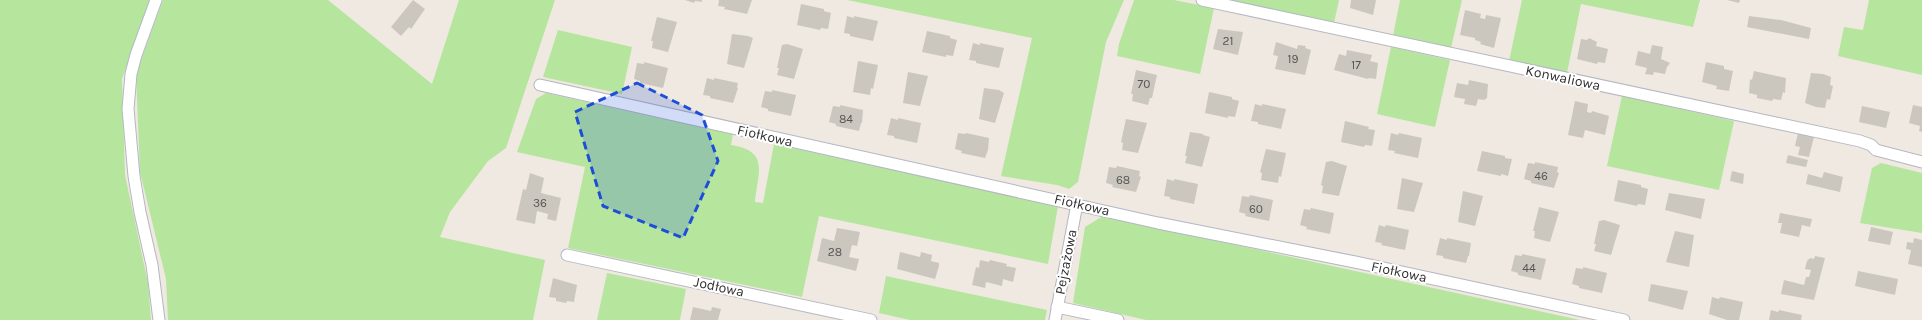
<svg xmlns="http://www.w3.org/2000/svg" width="1922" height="320" font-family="Karla,sans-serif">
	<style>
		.green { fill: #b6e59e }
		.building { fill: #cbc7bf }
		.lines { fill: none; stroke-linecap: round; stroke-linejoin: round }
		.street-casing { stroke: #b4b7c1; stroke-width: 13 }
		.street { stroke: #fff; stroke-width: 11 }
		.marked { fill: #1d4ed8; fill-opacity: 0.2; stroke: #1d4ed8; stroke-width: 3; stroke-dasharray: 8 5; stroke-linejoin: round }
		.labels { text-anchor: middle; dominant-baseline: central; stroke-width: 4; stroke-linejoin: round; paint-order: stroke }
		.number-label { font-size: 12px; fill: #555452 }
		.street-label { font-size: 14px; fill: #2e2e2e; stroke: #fff }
	</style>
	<rect width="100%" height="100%" fill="#efe9e1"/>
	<!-- green -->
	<g class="green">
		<polygon points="0,0 151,0 122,79 125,175 148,283 151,320 0,320"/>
		<polygon points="163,0 328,0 432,84 459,0 555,0 506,148 488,161 450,212 440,237 545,260 533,320 168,320 166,279 140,172 136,74"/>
		<polygon points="847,0 1124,0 1106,42 1078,182 1069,189 1057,185 1001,176 1032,38"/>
		<polygon points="1134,0 1174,0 1214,8 1200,74 1117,56 1119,44"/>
		<polygon points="1228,0 1339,0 1334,23"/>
		<polygon points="1400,0 1462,0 1451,48 1393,36"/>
		<polygon points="1522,0 1700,0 1693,27 1581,4 1567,73 1509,61"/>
		<polygon points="1869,0 1922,0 1922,75 1838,56 1844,27 1863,30"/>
		<polygon points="558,30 632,47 622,94 543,77"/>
		<polygon points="1391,47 1450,60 1435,127 1377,114"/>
		<path d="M546 93 733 134 731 145C771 151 757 174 755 202L763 203 774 144 1058 206 1048 264 819 216 802 297 568 248 585 167 517 152 536 99Z"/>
		<polygon points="1622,96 1734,121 1719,190 1607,166"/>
		<polygon points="1881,163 1922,173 1922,233 1860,223 1872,168"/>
		<polygon points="1103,216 1580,320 1146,320 1073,303 1085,227"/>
		<polygon points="607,273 686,289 680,320 597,320"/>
		<polygon points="886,276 1047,310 1045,320 910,320 879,313"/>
	</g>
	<!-- building -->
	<g class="building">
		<polygon points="413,0 425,9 411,29 409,27 401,36 391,27"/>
		<polygon points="685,0 702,0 702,2 695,1 694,3"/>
		<polygon points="719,0 752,0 747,14 724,9 725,7 718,6"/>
		<polygon points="1351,0 1376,0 1373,15 1350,8"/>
		<polygon points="1727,0 1740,0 1739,3"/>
		<polygon points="801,4 824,9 824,11 831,13 828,29 821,28 820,30 797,25"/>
		<polygon points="1465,10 1481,14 1480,18 1485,19 1486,15 1501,18 1494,48 1480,44 1481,42 1475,40 1475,38 1460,35"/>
		<polygon points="847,16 854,18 854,16 878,21 873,41 850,36 850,34 844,33"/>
		<polygon points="1749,16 1781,20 1811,28 1809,39 1747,27"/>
		<polygon points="657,17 677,22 668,52 652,48 653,41 651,41"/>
		<polygon points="1218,29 1243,32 1238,55 1213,49"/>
		<polygon points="927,31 950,36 950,38 957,40 953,56 946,55 946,57 922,52"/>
		<polygon points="732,34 748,36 753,38 744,68 727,64"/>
		<polygon points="1589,38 1597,42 1596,46 1608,49 1605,63 1598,62 1597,64 1577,59 1581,39 1587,40"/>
		<polygon points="1276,42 1297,49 1298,45 1306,46 1305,48 1311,50 1305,75 1275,69 1278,56 1273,55"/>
		<polygon points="973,43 980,45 980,43 1004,48 999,68 976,63 976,61 969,60"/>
		<polygon points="787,44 803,49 794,79 777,75 779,68 777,68 782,45"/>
		<polygon points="1652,45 1663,47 1661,59 1670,63 1667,67 1665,74 1654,72 1653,75 1645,74 1647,68 1635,65 1638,51 1650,54"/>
		<polygon points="1347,50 1372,55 1370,61 1378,63 1376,79 1369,78 1368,79 1334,70 1339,54 1346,56"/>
		<polygon points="858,61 878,65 873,89 871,88 870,95 853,92"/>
		<polygon points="644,62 668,68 663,88 640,83 640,81 634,79 637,63 644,64"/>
		<polygon points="1706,62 1724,66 1724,69 1733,71 1729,91 1716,89 1717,86 1702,82"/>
		<polygon points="1136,70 1157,75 1152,98 1150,98 1148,105 1132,101 1133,94 1131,94"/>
		<polygon points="1754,71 1786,78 1785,93 1783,92 1781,100 1773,99 1772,101 1757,98 1757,95 1749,93 1750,79 1752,80"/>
		<polygon points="908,72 928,76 920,106 903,103"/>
		<polygon points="1811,73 1823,74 1831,77 1830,85 1833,86 1830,100 1827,99 1825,108 1816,107 1805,103"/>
		<polygon points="707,78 714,80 714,78 738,83 737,88 738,88 733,103 710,98 710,96 703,95"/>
		<polygon points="1469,80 1488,84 1487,98 1484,100 1478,99 1476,106 1464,104 1465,99 1454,97 1457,83 1468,85"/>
		<polygon points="984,88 999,90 1004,93 995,123 979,119"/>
		<polygon points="772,90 796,95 791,116 768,111 768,109 761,107 765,91 772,92"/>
		<polygon points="1209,92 1232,97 1232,99 1239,101 1235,117 1228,116 1228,118 1205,113"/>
		<polygon points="1575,101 1588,104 1587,112 1591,113 1592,111 1609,116 1605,135 1585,130 1583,138 1568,135"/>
		<polygon points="1255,104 1262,106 1262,104 1286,109 1281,129 1258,124 1258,122 1251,121"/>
		<polygon points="840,105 863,110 862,123 861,123 859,131 836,126 836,124 829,122 833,106 840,107"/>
		<polygon points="1913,105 1922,107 1922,132 1919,131 1920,126 1909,123"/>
		<polygon points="1862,106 1890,112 1886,128 1859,122"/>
		<polygon points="891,118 898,120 898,118 921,123 917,143 894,138 894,136 887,135"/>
		<polygon points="1126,119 1147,123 1138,153 1122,150 1123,143 1121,142"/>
		<polygon points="1345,121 1369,127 1368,129 1375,130 1372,146 1365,145 1364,147 1341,142"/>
		<polygon points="1190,132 1203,134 1203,135 1210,137 1202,167 1185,163 1187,156 1185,156"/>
		<polygon points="958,133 965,134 966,133 989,138 988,150 985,158 961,153 962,151 955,149"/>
		<polygon points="1391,133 1398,135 1399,133 1422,138 1418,158 1394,153 1395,151 1388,150"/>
		<polygon points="1798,133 1814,137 1809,157 1798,155 1800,147 1795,146"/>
		<polygon points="1266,149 1286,153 1281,177 1279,176 1278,183 1261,180 1262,173 1260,172"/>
		<polygon points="1482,151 1505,156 1505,158 1512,159 1508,176 1501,174 1501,176 1477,171"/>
		<polygon points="1788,155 1808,160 1806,167 1786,163"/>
		<polygon points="1332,161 1347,166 1339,196 1322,193 1323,186 1321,185 1326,162"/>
		<polygon points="1535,162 1558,167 1557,172 1559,173 1554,188 1531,183 1531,181 1524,179 1528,163 1535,164"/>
		<polygon points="1117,166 1140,171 1139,176 1141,177 1136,192 1112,187 1113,185 1106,183 1109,167 1116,168"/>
		<polygon points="1732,171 1744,174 1743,184 1730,181"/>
		<polygon points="1824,172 1843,177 1840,192 1806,184 1808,174 1822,178"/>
		<polygon points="530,173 544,178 541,193 561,198 556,221 547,219 548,214 537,211 535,224 516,220 523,189 526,190"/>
		<polygon points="1402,178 1423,183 1414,212 1397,209"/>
		<polygon points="1167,179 1174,181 1174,179 1198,184 1194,204 1170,199 1170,197 1164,196"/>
		<polygon points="1618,180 1641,185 1641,187 1648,189 1645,205 1638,204 1637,206 1614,201"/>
		<polygon points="1463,191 1483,196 1475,226 1458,222"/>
		<polygon points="1669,193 1705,199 1701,219 1665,210"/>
		<polygon points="1250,195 1273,200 1269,221 1245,216 1246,214 1239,212 1242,196 1249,197"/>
		<polygon points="1539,207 1559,212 1550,242 1534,238 1535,231 1533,231"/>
		<polygon points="1311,208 1334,213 1330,234 1306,229 1307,227 1300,225 1304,209 1310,210"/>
		<polygon points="1780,213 1812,219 1810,227 1802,225 1799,237 1780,233 1782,223 1778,223"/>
		<polygon points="1604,220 1620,225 1611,255 1594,251 1596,244 1594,244 1599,221"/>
		<polygon points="1379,225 1385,227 1386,225 1409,230 1405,250 1381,245 1382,243 1375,242"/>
		<polygon points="1871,227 1893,232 1890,245 1868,241"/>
		<polygon points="837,228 860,232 857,246 852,245 849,257 859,259 856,271 817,261 822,238 834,241"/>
		<polygon points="1675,231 1694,235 1689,267 1666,262"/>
		<polygon points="1440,238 1447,240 1447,238 1471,243 1469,256 1468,256 1466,263 1443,258 1443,256 1436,255"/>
		<polygon points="1914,238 1922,240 1922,267 1908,264 1911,250 1906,249 1907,242 1913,243"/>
		<polygon points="900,252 920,257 921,252 932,255 931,261 939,263 939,266 935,279 897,269"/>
		<polygon points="1522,254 1546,259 1541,280 1518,275 1518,273 1511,271 1515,255 1522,256"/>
		<polygon points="1815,256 1825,258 1814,300 1781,294 1784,280 1804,285 1806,277 1809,277 1811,270 1805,269 1807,261 1810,258 1814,259"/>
		<polygon points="980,260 989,262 990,260 1007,264 1006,266 1016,268 1013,282 1003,279 1002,286 986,282 985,288 972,285 976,267 979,268"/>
		<polygon points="1583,267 1607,273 1602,293 1579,288 1579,286 1572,284 1576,268 1583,269"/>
		<polygon points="1858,271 1898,279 1895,295 1855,286"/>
		<polygon points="553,278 577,285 574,302 567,301 566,303 556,301 556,298 549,297"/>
		<polygon points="1651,284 1688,291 1683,310 1648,301"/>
		<polygon points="1712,297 1719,299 1720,297 1743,302 1739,320 1727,320 1709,314"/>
		<polygon points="693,307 711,311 712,307 721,309 718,320 690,320"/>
		<polygon points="1771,310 1778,312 1779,310 1802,315 1801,320 1769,320"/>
	</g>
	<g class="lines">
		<defs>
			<g id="street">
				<polyline points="156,0 136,55 131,74 128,109 134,176 140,212 152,265 159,320"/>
				<polyline points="1202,0 1860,141 1871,145 1876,150 1922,162"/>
				<polyline points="540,85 1158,223 1355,262 1624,320"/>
				<polyline points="567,255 871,320"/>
				<polyline points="1057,307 1118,320"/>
				<polyline points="1055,320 1077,204"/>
			</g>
		</defs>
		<!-- street casing -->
		<use href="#street" class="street-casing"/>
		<!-- street -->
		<use href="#street" class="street"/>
	</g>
	<!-- marked area -->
	<path class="marked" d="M637 83 702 115 718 161 683 238 603 206 575 112Z"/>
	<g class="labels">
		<!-- number labels -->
		<g class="number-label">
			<text x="1228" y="41">21</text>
			<text x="1293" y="59">19</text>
			<text x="1356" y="65">17</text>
			<text x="1144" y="84">70</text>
			<text x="846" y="119">84</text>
			<text x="1541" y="176">46</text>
			<text x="1123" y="180">68</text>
			<text x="540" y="203">36</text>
			<text x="1256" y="209">60</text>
			<text x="835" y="252">28</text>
			<text x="1529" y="268">44</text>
		</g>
		<!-- street labels -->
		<g class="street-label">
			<text transform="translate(1563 78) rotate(12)">Konwaliowa</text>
			<text transform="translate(765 136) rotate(13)">Fiołkowa</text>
			<text transform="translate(1082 205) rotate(13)">Fiołkowa</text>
			<text transform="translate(1066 262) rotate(-79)">Pejzażowa</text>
			<text transform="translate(1399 272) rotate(12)">Fiołkowa</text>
			<text transform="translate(719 287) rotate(12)">Jodłowa</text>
		</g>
	</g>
</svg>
